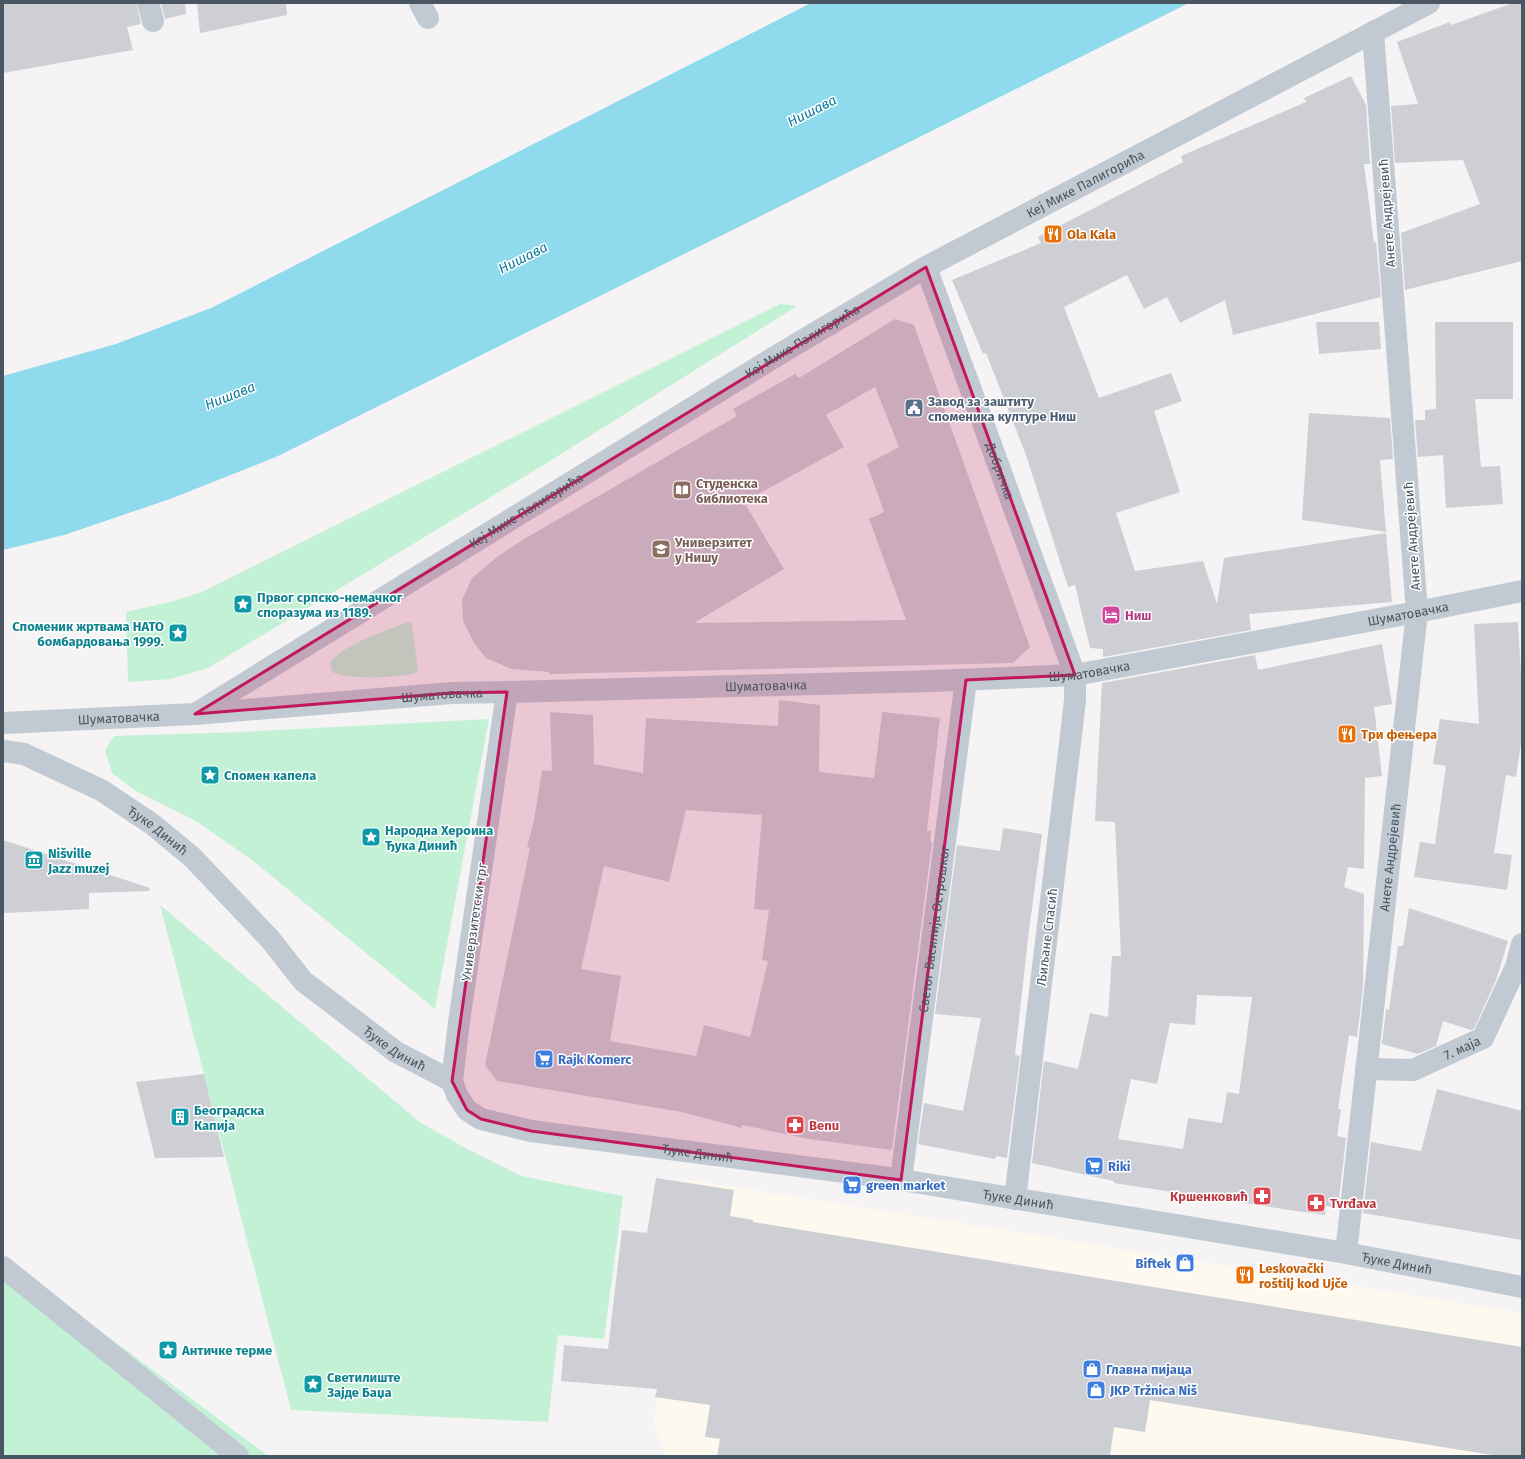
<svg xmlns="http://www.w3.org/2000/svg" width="1525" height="1459" font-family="'Fira Sans',sans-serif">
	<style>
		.commercial { fill: #fdf9ef }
		.green { fill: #c3f1d5 }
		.water { fill: #90daee }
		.building { fill: #cdcfd5; fill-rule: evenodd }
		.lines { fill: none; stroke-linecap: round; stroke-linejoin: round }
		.minor { stroke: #c1cad2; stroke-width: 22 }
		.marked { fill: #c2185b; fill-opacity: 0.2; stroke: #c2185b; stroke-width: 3; stroke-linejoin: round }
		.labels { text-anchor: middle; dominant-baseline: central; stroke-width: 3; stroke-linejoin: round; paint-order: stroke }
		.street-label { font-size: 13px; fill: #4a5661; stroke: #fff }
		.food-label { font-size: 13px; font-weight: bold; fill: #c56008; stroke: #fff; text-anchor: start }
		.service-label { font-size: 13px; font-weight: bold; fill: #4e5e75; stroke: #fff; text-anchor: start }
		.education-label { font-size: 13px; font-weight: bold; fill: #785e54; stroke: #fff; text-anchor: start }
		.culture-label { font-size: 13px; font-weight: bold; fill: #0d838f; stroke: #fff; text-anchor: start }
		.hotel-label { font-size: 13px; font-weight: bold; fill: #b23c85; stroke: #fff; text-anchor: start }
		.shop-label { font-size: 13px; font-weight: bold; fill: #366cbe; stroke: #fff; text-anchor: start }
		.health-label { font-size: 13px; font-weight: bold; fill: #be3a42; stroke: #fff; text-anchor: start }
		.water-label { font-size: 14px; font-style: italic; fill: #0c7c9b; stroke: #fff }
	</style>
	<rect width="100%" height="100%" fill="#f5f3f3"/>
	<!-- commercial -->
	<polygon class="commercial" points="684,1179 1522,1313 1522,1456 667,1456 654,1426"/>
	<!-- green -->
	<g class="green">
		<polygon points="780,304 797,306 542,466 208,668 171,679 128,682 126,612 174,601 202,592"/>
		<path d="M409 622 412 624 418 671 416 673C398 678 349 680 332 672L330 663C343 644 388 630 409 622Z"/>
		<polygon points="489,719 435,1009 252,860 196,821 136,791 112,773 105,750 114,736 242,732"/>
		<polygon points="160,905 421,1123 469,1150 521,1176 623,1196 604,1339 558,1335 548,1422 291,1410"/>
		<polygon points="3,1261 24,1274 268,1456 3,1456"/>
	</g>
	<!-- water -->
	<polygon class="water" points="811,3 1189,3 276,457 170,499 64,535 3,550 3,376 116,344 211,308"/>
	<!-- building -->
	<g class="building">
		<polygon points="3,3 136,3 141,24 127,27 133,50 3,73"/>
		<polygon points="161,3 185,3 186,14 165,19"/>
		<polygon points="197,3 286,3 287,15 200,33"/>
		<polygon points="1513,3 1522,3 1522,261 1405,290 1401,233 1480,204 1463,160 1395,163 1391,106 1418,104 1397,42 1450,22 1451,25"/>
		<polygon points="1351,76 1366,105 1370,164 1364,164 1374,243 1376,242 1381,297 1233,335 1225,300 1180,323 1167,297 1144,309 1127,275 1064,307 1099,398 1171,373 1182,401 1154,411 1180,492 1116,513 1135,571 1203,561 1217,604 1224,558 1386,533 1392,602 1249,614 1251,630 1103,657 1103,649 1090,648 1075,585 1068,587 1026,455 986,353 983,354 952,280 1041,243 1038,237 1183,162 1181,156 1306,102 1304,98"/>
		<path d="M895 319 914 325 1030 647 1013 663 549 674V672L511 669 486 658 474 643 463 621 462 600 472 578 497 557 524 539 737 416 733 409 795 374 799 378ZM875 387 899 447 867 464 884 512 869 519 906 620 694 623 784 569 744 502 844 447 826 415Z"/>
		<polygon points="1316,322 1379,322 1381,349 1319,354"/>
		<polygon points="1435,322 1513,322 1513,399 1475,399 1481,467 1500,466 1503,504 1446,508 1443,455 1418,457 1415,420 1425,420 1425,410 1436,409"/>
		<polygon points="1309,413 1390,418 1393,459 1380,460 1386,532 1302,520"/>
		<polygon points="1518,622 1522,692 1522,736 1516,777 1506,775 1494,853 1512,855 1507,890 1414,877 1420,842 1435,844 1446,766 1433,764 1440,719 1479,724 1474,624"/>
		<path d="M1382 644 1392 704 1374 707 1382 776 1365 778 1364 869 1348 867 1344 887 1364 894 1363 988 1357 1037 1349 1035 1338 1109H1341L1337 1136 1346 1138 1338 1208 1326 1206 1325 1215 1296 1211 1114 1183V1181L1032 1163 1044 1061 1078 1069 1090 1013 1108 1017 1112 956H1121L1115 822 1095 821 1102 683 1255 655 1258 670ZM1197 995 1252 997 1239 1094 1227 1092 1222 1123 1188 1118 1183 1149 1118 1139 1131 1079 1157 1084 1170 1023 1195 1025Z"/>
		<path d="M779 700 820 705 819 772 874 778 882 712 940 718 927 831H931L930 841 932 842 892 1150 809 1139 742 1125V1128L682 1112 497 1081 485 1065 530 848 527 847 534 820 542 770 552 771 550 712 593 715 594 764 643 773 646 718 778 726ZM686 810 762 815 754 909 769 910 762 960 768 961 750 1037 704 1025 696 1056 610 1041 621 976 581 969 604 866 669 882Z"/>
		<polygon points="1003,828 1042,834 1028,938 1015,1055 1020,1056 1007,1158 996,1156 995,1159 918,1144 924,1103 963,1111 981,1018 935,1014 957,845 1000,851"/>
		<polygon points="3,840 150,888 149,891 89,893 89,909 4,913"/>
		<polygon points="1409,908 1508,941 1496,980 1474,1029 1471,1030 1443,1021 1436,1046 1418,1054 1382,1044 1386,1009 1389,1010 1398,946 1403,946"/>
		<polygon points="204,1074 224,1157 155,1158 136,1082"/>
		<polygon points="1437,1089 1522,1111 1522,1240 1363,1213 1371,1142 1421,1151"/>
		<polygon points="656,1178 734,1190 730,1216 753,1220 753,1222 1522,1347 1522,1456 1498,1456 1150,1400 1145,1432 1114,1427 1110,1456 717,1456 720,1439 705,1437 710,1405 655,1397 657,1389 561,1381 564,1345 608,1349 622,1230 647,1233"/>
	</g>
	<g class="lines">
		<!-- minor -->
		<g class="minor">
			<polyline points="148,3 153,21"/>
			<polyline points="420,3 428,18"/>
			<path id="s1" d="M926 267 1075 675V700L1071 735 1015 1199"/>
			<path id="s2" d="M507 692 459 1022 452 1081 457 1095 467 1110 481 1119 531 1131 890 1178 1346 1253 1522 1287"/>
			<path id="s3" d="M198 712 778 355 926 267 1429 3"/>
			<path id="s4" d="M3 723 195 714 452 693 507 692 932 681 1075 675 1417 612 1522 591"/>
			<path id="s5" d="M3 751 24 754 101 790 152 824 192 857 270 939 303 981 396 1052 452 1081"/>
			<path id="s6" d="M1366 1069 1413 1070 1483 1038 1516 967 1522 944"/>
			<path id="s7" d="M901 1180 966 680"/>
			<path id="s8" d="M1346 1253 1417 612 1373 32"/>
			<polyline points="3,1267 238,1456"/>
		</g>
	</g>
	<!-- marked area -->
	<path class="marked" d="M926 267 1075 675 966 680 901 1180 531 1131 481 1119 467 1110 452 1081 507 692 452 693 195 714Z"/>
	<!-- icons -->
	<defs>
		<symbol id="restaurant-square" viewBox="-11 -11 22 22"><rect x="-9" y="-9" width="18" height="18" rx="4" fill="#e8710a" stroke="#fff"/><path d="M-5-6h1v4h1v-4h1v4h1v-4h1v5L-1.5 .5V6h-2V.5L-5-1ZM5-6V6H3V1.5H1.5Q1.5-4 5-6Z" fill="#fff"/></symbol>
		<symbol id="civic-square" viewBox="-11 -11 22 22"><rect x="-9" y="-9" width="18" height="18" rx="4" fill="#5c6f8a" stroke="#fff"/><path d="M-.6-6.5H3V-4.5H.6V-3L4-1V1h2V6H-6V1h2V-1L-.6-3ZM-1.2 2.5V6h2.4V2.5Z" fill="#fff"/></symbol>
		<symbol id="library-square" viewBox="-11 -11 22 22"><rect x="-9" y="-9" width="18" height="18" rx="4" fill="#8d6e63" stroke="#fff"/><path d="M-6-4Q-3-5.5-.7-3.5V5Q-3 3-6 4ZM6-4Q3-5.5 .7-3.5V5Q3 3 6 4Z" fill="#fff"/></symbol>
		<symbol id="university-square" viewBox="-11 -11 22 22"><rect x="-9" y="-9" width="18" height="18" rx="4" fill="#8d6e63" stroke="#fff"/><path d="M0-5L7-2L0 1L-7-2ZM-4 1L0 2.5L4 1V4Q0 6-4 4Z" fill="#fff"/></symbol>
		<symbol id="sight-square" viewBox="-11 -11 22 22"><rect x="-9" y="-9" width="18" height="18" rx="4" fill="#0f9aa8" stroke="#fff"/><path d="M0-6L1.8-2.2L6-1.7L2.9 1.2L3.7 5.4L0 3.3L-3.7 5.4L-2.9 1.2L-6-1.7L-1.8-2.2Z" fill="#fff"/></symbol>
		<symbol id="hotel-square" viewBox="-11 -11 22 22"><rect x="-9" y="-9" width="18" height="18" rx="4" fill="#d1479c" stroke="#fff"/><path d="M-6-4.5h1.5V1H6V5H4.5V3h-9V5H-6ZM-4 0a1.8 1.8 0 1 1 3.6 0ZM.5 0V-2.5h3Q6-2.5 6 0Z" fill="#fff"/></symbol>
		<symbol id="museum-square" viewBox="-11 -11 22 22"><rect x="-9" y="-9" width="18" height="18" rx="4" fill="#0f9aa8" stroke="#fff"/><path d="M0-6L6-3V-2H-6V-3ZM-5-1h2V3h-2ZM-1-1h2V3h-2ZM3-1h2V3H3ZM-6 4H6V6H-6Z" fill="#fff"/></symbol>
		<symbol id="supermarket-square" viewBox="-11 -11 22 22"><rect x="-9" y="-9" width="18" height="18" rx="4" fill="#3f7fe0" stroke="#fff"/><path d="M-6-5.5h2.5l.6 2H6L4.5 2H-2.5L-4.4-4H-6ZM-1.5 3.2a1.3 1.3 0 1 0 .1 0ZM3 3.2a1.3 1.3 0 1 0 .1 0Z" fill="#fff"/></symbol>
		<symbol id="building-square" viewBox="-11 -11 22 22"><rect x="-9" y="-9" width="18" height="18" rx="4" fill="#0f9aa8" stroke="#fff"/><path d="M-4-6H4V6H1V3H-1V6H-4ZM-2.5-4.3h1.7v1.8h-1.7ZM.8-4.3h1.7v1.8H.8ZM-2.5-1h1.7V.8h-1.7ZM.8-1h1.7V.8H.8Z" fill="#fff"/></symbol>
		<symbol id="pharmacy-square" viewBox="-11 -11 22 22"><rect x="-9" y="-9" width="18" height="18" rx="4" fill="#e0444e" stroke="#fff"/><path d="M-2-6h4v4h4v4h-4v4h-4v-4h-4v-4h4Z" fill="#fff"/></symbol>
		<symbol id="shop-square" viewBox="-11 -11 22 22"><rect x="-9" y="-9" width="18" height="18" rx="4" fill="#3f7fe0" stroke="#fff"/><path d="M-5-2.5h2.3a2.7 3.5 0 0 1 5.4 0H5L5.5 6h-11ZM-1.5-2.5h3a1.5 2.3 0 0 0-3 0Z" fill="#fff"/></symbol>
	</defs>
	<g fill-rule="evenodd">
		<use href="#restaurant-square" x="1042" y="223" width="22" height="22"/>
		<use href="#civic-square" x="903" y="397" width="22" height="22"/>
		<use href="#library-square" x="671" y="479" width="22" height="22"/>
		<use href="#university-square" x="650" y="538" width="22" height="22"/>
		<use href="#sight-square" x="232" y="593" width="22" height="22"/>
		<use href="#hotel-square" x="1100" y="604" width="22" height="22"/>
		<use href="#sight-square" x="167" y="622" width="22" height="22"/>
		<use href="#restaurant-square" x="1336" y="723" width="22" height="22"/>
		<use href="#sight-square" x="199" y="764" width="22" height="22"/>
		<use href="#sight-square" x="360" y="826" width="22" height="22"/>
		<use href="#museum-square" x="23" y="849" width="22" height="22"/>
		<use href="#supermarket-square" x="533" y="1048" width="22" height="22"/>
		<use href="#building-square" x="169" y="1106" width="22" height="22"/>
		<use href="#pharmacy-square" x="784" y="1114" width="22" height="22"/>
		<use href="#supermarket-square" x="1083" y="1155" width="22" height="22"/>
		<use href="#supermarket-square" x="841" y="1174" width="22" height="22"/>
		<use href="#pharmacy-square" x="1251" y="1185" width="22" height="22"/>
		<use href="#pharmacy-square" x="1305" y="1192" width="22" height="22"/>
		<use href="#shop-square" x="1174" y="1252" width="22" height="22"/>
		<use href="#restaurant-square" x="1234" y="1264" width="22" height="22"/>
		<use href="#sight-square" x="157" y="1339" width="22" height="22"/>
		<use href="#shop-square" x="1081" y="1358" width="22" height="22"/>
		<use href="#sight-square" x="302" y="1373" width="22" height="22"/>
		<use href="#shop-square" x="1085" y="1379" width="22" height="22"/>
	</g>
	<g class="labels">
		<!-- street labels -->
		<g class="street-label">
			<text stroke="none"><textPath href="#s3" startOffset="1033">Кеј Мике Палигорића</textPath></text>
			<text transform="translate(1387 213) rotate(-94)">Анете Андрејевић</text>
			<text stroke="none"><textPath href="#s3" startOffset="709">Кеј Мике Палигорића</textPath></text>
			<text stroke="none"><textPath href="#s1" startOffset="217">Добричка</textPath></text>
			<text stroke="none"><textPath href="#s3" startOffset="385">Кеј Мике Палигорића</textPath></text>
			<text transform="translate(1412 536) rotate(-94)">Анете Андрејевић</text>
			<text stroke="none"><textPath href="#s4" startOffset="1412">Шуматовачка</textPath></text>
			<text stroke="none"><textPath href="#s4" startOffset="1088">Шуматовачка</textPath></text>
			<text stroke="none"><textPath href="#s4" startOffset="764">Шуматовачка</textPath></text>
			<text stroke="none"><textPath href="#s4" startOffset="440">Шуматовачка</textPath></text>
			<text stroke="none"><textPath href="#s4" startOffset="116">Шуматовачка</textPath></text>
			<text stroke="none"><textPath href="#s5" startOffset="176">Ђуке Динић</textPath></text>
			<text stroke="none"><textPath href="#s8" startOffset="398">Анете Андрејевић</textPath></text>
			<text transform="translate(474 922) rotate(-82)">Универзитетски трг</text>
			<text stroke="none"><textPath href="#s7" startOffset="253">Светог Василија Острошког</textPath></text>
			<text transform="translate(1047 937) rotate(-83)">Љиљане Спасић</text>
			<text stroke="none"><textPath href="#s5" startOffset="500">Ђуке Динић</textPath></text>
			<text stroke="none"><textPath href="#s6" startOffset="101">7. маја</textPath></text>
			<text stroke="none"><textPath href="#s2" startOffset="662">Ђуке Динић</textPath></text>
			<text stroke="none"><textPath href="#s2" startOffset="986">Ђуке Динић</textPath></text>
			<text stroke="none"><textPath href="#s2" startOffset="1370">Ђуке Динић</textPath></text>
		</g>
		<!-- food labels -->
		<g class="food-label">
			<text x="1067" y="234">Ola Kala</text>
			<text x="1361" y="734">Три фењера</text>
			<text x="1259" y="1268">Leskovački<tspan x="1259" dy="15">roštilj kod Ujče</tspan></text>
		</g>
		<!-- service labels -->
		<g class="service-label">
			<text x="928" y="401">Завод за заштиту<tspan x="928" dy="15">споменика културе Ниш</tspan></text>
		</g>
		<!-- education labels -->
		<g class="education-label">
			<text x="696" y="483">Студенска<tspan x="696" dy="15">библиотека</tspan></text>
			<text x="675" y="542">Универзитет<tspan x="675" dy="15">у Нишу</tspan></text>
		</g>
		<!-- culture labels -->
		<g class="culture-label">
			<text x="257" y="597">Првог српско-немачког<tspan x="257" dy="15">споразума из 1189.</tspan></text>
			<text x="164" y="626" text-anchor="end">Споменик жртвама НАТО<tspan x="164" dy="15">бомбардовања 1999.</tspan></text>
			<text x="224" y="775">Спомен капела</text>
			<text x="385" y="830">Народна Хероина<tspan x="385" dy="15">Ђука Динић</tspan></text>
			<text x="48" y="853">Nišville<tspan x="48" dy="15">Jazz muzej</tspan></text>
			<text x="194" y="1110">Београдска<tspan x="194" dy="15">Капија</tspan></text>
			<text x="182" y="1350">Античке терме</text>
			<text x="327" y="1377">Светилиште<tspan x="327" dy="15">Зајде Баџа</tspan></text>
		</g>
		<!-- hotel labels -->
		<g class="hotel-label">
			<text x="1125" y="615">Ниш</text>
		</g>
		<!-- shop labels -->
		<g class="shop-label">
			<text x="558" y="1059">Rajk Komerc</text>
			<text x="1108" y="1166">Riki</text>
			<text x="866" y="1185">green market</text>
			<text x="1171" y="1263" text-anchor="end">Biftek</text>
			<text x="1106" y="1369">Главна пијаца</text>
			<text x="1110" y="1390">JKP Tržnica Niš</text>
		</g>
		<!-- health labels -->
		<g class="health-label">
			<text x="809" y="1125">Benu</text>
			<text x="1248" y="1196" text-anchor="end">Кршенковић</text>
			<text x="1330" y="1203">Tvrđava</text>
		</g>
		<!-- water labels -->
		<g class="water-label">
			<text transform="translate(812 111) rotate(-27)">Нишава</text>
			<text transform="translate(523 258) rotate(-27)">Нишава</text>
			<text transform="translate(230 396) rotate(-22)">Нишава</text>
		</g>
	</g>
	<!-- border -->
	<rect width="1525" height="1459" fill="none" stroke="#4a5661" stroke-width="8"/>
</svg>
